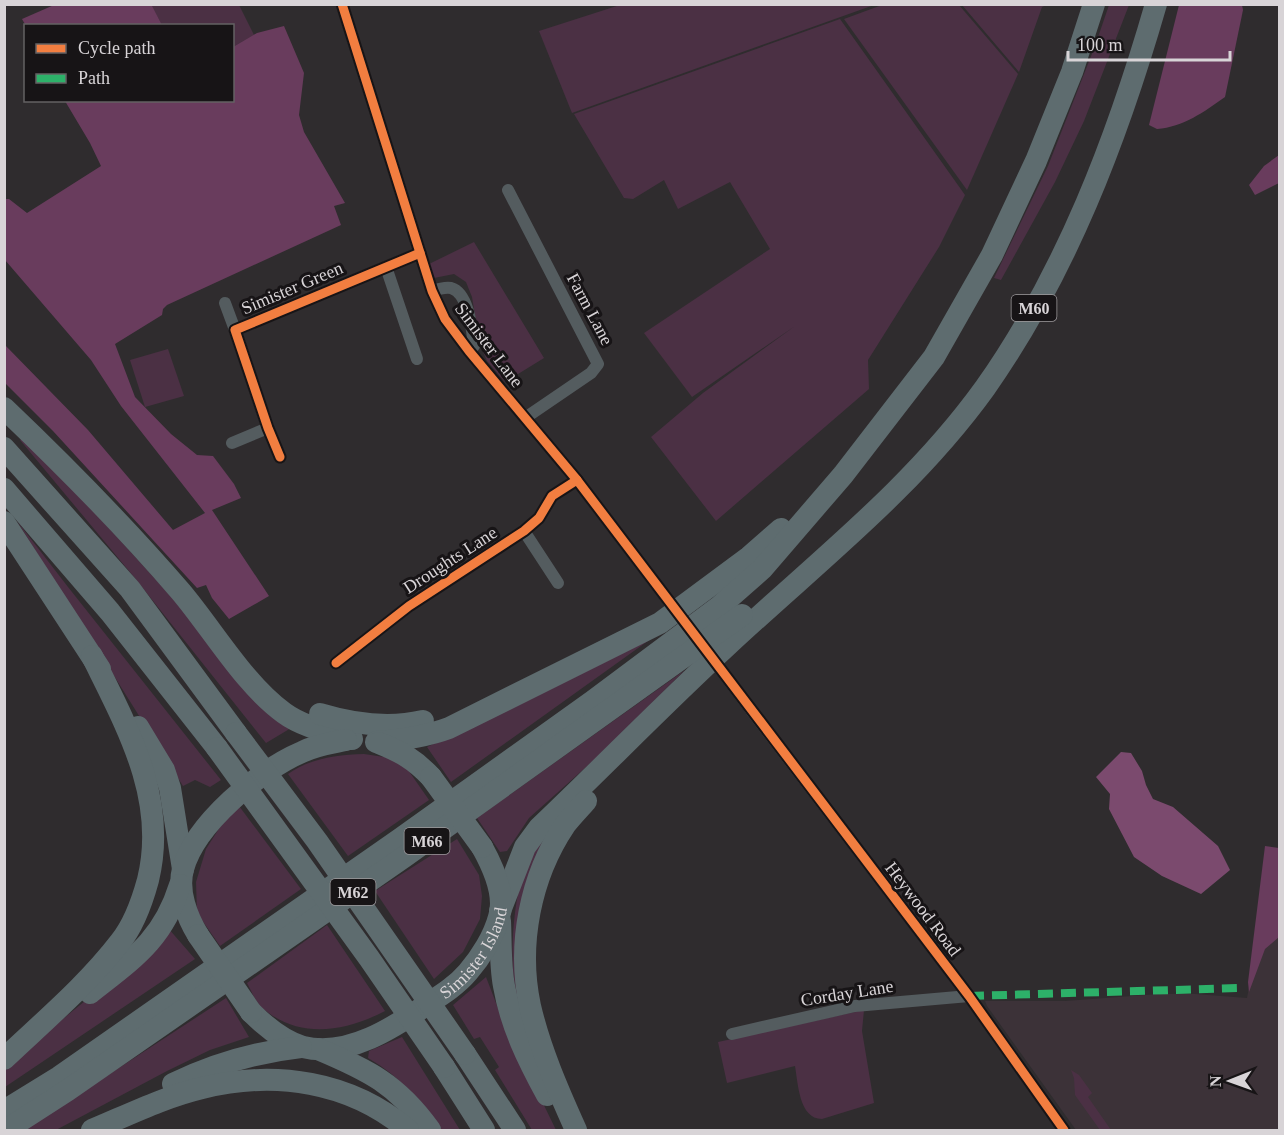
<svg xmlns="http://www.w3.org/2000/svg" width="1284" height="1135" font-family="'Times New Roman',serif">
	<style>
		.built { fill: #3c3238 }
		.green { fill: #4b3044 }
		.forest { fill: #693c5d }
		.water { fill: #7b4a6e }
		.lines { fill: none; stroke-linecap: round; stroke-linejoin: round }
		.street { stroke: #545c5f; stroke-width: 12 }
		.highway { stroke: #5e6c6f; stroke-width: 22 }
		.street-bridge { stroke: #545c5f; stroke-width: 12 }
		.highway-bridge { stroke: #5e6c6f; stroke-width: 22 }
		.quiet { stroke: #2db169; stroke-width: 8; stroke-dasharray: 15 8; stroke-linecap: butt }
		.cycleway-casing { stroke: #171416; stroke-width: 13 }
		.cycleway { stroke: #f27e40; stroke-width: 9 }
		.labels { text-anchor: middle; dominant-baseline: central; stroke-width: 6; stroke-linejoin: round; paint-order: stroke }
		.shield { fill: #171416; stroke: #9e9a9d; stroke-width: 1.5 }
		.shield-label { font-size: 16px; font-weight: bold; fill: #d8d4d7 }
		.street-label { font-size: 18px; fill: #d8d4d7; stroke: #171416 }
	</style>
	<rect width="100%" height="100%" fill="#2f2c2e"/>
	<!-- built -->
	<polygon class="built" points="1274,851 1279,851 1279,1130 1076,1130 987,1006 985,1001 1065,1001 1159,994 1195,994 1247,998"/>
	<!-- green -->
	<g class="green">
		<polygon points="623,4 874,4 874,5 572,113 539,31"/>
		<polygon points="151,5 239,5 254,35 233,47 232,26 162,25"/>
		<polygon points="882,5 959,5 1018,74 967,190 844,19"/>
		<polygon points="962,5 1046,5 1042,7 1019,72"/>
		<polygon points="1109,5 1129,5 1084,121 1055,182 1001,280 994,278 1048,166 1095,46"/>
		<polygon points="840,19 965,195 939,247 868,360 869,389 716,521 651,437 703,393 795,326 692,397 644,333 770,249 730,182 678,209 664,180 633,199 624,198 574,114"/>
		<polygon points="474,242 544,358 505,382 487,361 480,345 472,297 466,282 454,274 434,278 429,264"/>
		<polygon points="168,349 184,396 145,407 130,360"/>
		<polygon points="25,436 291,728 266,743 134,577 20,440"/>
		<polygon points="17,521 68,587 221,780 210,787 195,780 183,786"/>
		<polygon points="673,623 451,782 427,747 601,663"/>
		<polygon points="685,670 594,760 529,818 507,851 500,852 477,818"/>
		<path d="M364 754 391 758 406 767 429 800 348 856 288 774C311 758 336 755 364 754Z"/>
		<polygon points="239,806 301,889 220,946 197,913 196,882 206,849 220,827"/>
		<path d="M553 827 528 883 526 1032C522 1017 517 1002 515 986 509 957 514 888 528 861 535 850 545 838 553 827Z"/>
		<polygon points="457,839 479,875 482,896 480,919 463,952 434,979 375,891"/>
		<path d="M327 925 385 1011C344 1032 299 1040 261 1007 255 1001 251 990 247 983Z"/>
		<polygon points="168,928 195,959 5,1087 5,1066 160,940"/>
		<polygon points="486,977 503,1021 556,1130 532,1130 495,1070 499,1067 480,1037 474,1039 453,1005"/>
		<polygon points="226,998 249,1037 210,1050 167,1071 56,1130 24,1130"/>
		<path d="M864 1010 862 1031 874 1103 822 1119C799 1119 798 1083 795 1066L727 1083 718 1042Z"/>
		<path d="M402 1037 460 1130H438C415 1098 404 1079 368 1058L369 1051Z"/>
		<polygon points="1071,1070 1079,1075 1092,1093 1088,1097 1111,1130 1100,1130 1075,1095 1074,1078"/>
	</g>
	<!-- forest -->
	<g class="forest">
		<polygon points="151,4 162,25 26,26 22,19 54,5"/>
		<path d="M1179 5H1242L1243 10 1225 97C1204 112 1183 127 1157 129L1149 125Z"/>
		<polygon points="284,26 304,73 299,115 304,132 345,203 334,206 341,225 167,305 163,309 162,315 115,344 135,397 171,434 197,455 213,456 234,484 241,498 212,510 269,596 229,619 212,598 206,585 197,588 53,431 5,383 5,345 88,430 173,530 205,513 121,406 91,360 5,260 5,199 9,199 27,213 101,166 90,143 65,101 232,100 233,47 257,33"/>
		<polygon points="1279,155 1279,183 1255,195 1249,185 1264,166"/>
		<polygon points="1265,846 1279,848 1279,937 1265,949 1249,992 1248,982"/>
	</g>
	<!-- water -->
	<polygon class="water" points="1121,752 1131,753 1142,771 1146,785 1153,799 1173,807 1218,846 1230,870 1201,894 1162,876 1134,857 1109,809 1110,794 1096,777"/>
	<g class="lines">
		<!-- street -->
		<g class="street">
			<polyline points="342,4 432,291 445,319 469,351 577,480 642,566"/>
			<polyline points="508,190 598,364 591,373 525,418"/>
			<polyline points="386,267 417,359"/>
			<path d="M432 291C438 289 445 287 451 288 469 293 472 330 474 346L469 351"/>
			<polyline points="225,303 235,330"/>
			<polyline points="232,443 268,428"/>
			<polyline points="280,457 268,428 235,330 420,253"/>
			<polyline points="524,531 558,583"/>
			<polyline points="336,663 409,606 524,531 539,518 552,496 577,480"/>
			<polyline points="751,710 969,996 1064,1130"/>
			<polyline points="732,1034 855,1006 969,996"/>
		</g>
		<!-- highway -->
		<g class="highway">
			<path d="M4 408C66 467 125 527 181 592 213 630 244 684 284 713 303 727 329 732 352 739"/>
			<polyline points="4,448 130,589 236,733"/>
			<polyline points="4,489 110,612 217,748"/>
			<polyline points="4,522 100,669"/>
			<path d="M320 714C353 724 388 729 423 721"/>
			<polyline points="138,727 164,770 170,788 183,869"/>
			<path d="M376 742C402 740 425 737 449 728L660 623 749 557 781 529"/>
			<path d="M379 743C401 752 414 759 431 777"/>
			<path d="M500 911 525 847 539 828C603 767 664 704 729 644 818 561 913 488 985 388 1066 273 1117 139 1156 4"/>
			<path d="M500 921C501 942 500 965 504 986 511 1026 528 1060 547 1095"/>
			<path d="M198 935C187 917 177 891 183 869 195 824 260 770 302 752 316 745 331 743 346 740"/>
			<path d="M90 993C133 959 163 940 180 885"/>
			<path id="s1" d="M251 1012C265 1026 283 1041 303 1047 348 1058 395 1027 429 1003 443 994 457 985 468 972 481 957 494 936 499 917 506 895 492 865 482 847"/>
			<path d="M318 1049C368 1070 397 1084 430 1130"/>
			<polyline points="465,1054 515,1130"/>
			<path d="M4 1059C44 1021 87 985 120 942 134 925 142 902 148 880 168 799 127 727 92 656"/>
			<polyline points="444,1067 484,1130"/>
			<path d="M173 1084C214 1064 256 1052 301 1047"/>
			<polyline points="4,1111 59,1077 400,839 593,701 720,606 762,569 843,475 934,357 992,255 1036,161 1072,72 1094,4"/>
			<polyline points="6,1130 68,1090 404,857 742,615"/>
			<path d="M92 1130C128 1115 164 1097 202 1088 275 1070 350 1081 408 1130"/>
			<path d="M576 1130C558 1090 540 1049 530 1006 517 945 530 877 565 825 571 817 579 809 586 801"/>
		</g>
		<!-- street-bridge -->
		<polyline class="street-bridge" points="642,566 751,710"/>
		<!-- highway-bridge -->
		<g class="highway-bridge">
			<polyline points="236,733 317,841 465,1054"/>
			<polyline points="217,748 369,958 444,1067"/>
			<polyline points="431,777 482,847"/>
			<polyline points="198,935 251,1012"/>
		</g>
		<!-- quiet -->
		<polyline class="quiet" points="969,996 1241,988"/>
		<defs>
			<g id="cycleway">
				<polyline points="342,4 432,291 445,319 469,351 577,480 969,996 1064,1130"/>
				<polyline points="280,457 268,428 235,330 420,253"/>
				<polyline points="336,663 409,606 524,531 539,518 552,496 577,480"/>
			</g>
		</defs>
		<!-- cycleway casing -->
		<use href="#cycleway" class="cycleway-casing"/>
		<!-- cycleway -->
		<use href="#cycleway" class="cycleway"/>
	</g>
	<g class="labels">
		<!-- shield labels -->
		<g class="shield">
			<rect x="1011.5" y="295" width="45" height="26" rx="4.5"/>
			<rect x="404.5" y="828" width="45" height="26" rx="4.5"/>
			<rect x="330.5" y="879" width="45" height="26" rx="4.5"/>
		</g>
		<g class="shield-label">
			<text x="1034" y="308">M60</text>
			<text x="427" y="841">M66</text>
			<text x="353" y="892">M62</text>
		</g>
		<!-- street labels -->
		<g class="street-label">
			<text transform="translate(292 288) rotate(-23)">Simister Green</text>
			<text transform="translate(590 309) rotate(62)">Farm Lane</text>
			<text transform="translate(489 345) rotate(53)">Simister Lane</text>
			<text transform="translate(450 560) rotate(-33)">Droughts Lane</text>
			<text transform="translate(923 909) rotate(53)">Heywood Road</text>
			<text stroke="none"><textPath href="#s1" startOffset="270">Simister Island</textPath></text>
			<text transform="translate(847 993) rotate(-9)">Corday Lane</text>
		</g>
	</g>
	<!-- border -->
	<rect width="1284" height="1135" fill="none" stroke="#d8d4d7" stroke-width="12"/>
	<!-- legend -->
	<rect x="24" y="24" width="210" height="78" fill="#171416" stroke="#646163" stroke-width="1.5"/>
	<rect x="36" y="44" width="30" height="9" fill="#f27e40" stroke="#646163" stroke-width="1.5"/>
	<text x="78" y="54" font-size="18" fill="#d8d4d7">Cycle path</text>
	<rect x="36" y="74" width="30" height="9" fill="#2db169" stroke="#646163" stroke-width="1.5"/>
	<text x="78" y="84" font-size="18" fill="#d8d4d7">Path</text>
	<!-- north arrow -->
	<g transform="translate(1230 1081) rotate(269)" stroke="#171416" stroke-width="4.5" paint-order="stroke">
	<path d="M0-4.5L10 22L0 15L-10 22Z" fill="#d8d4d7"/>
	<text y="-9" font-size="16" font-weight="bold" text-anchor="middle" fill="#d8d4d7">N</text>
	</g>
	<!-- scale -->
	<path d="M1068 51v9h162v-9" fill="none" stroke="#d8d4d7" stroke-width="3"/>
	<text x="1077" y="51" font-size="18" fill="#d8d4d7" stroke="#171416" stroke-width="4.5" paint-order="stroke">100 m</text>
</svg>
